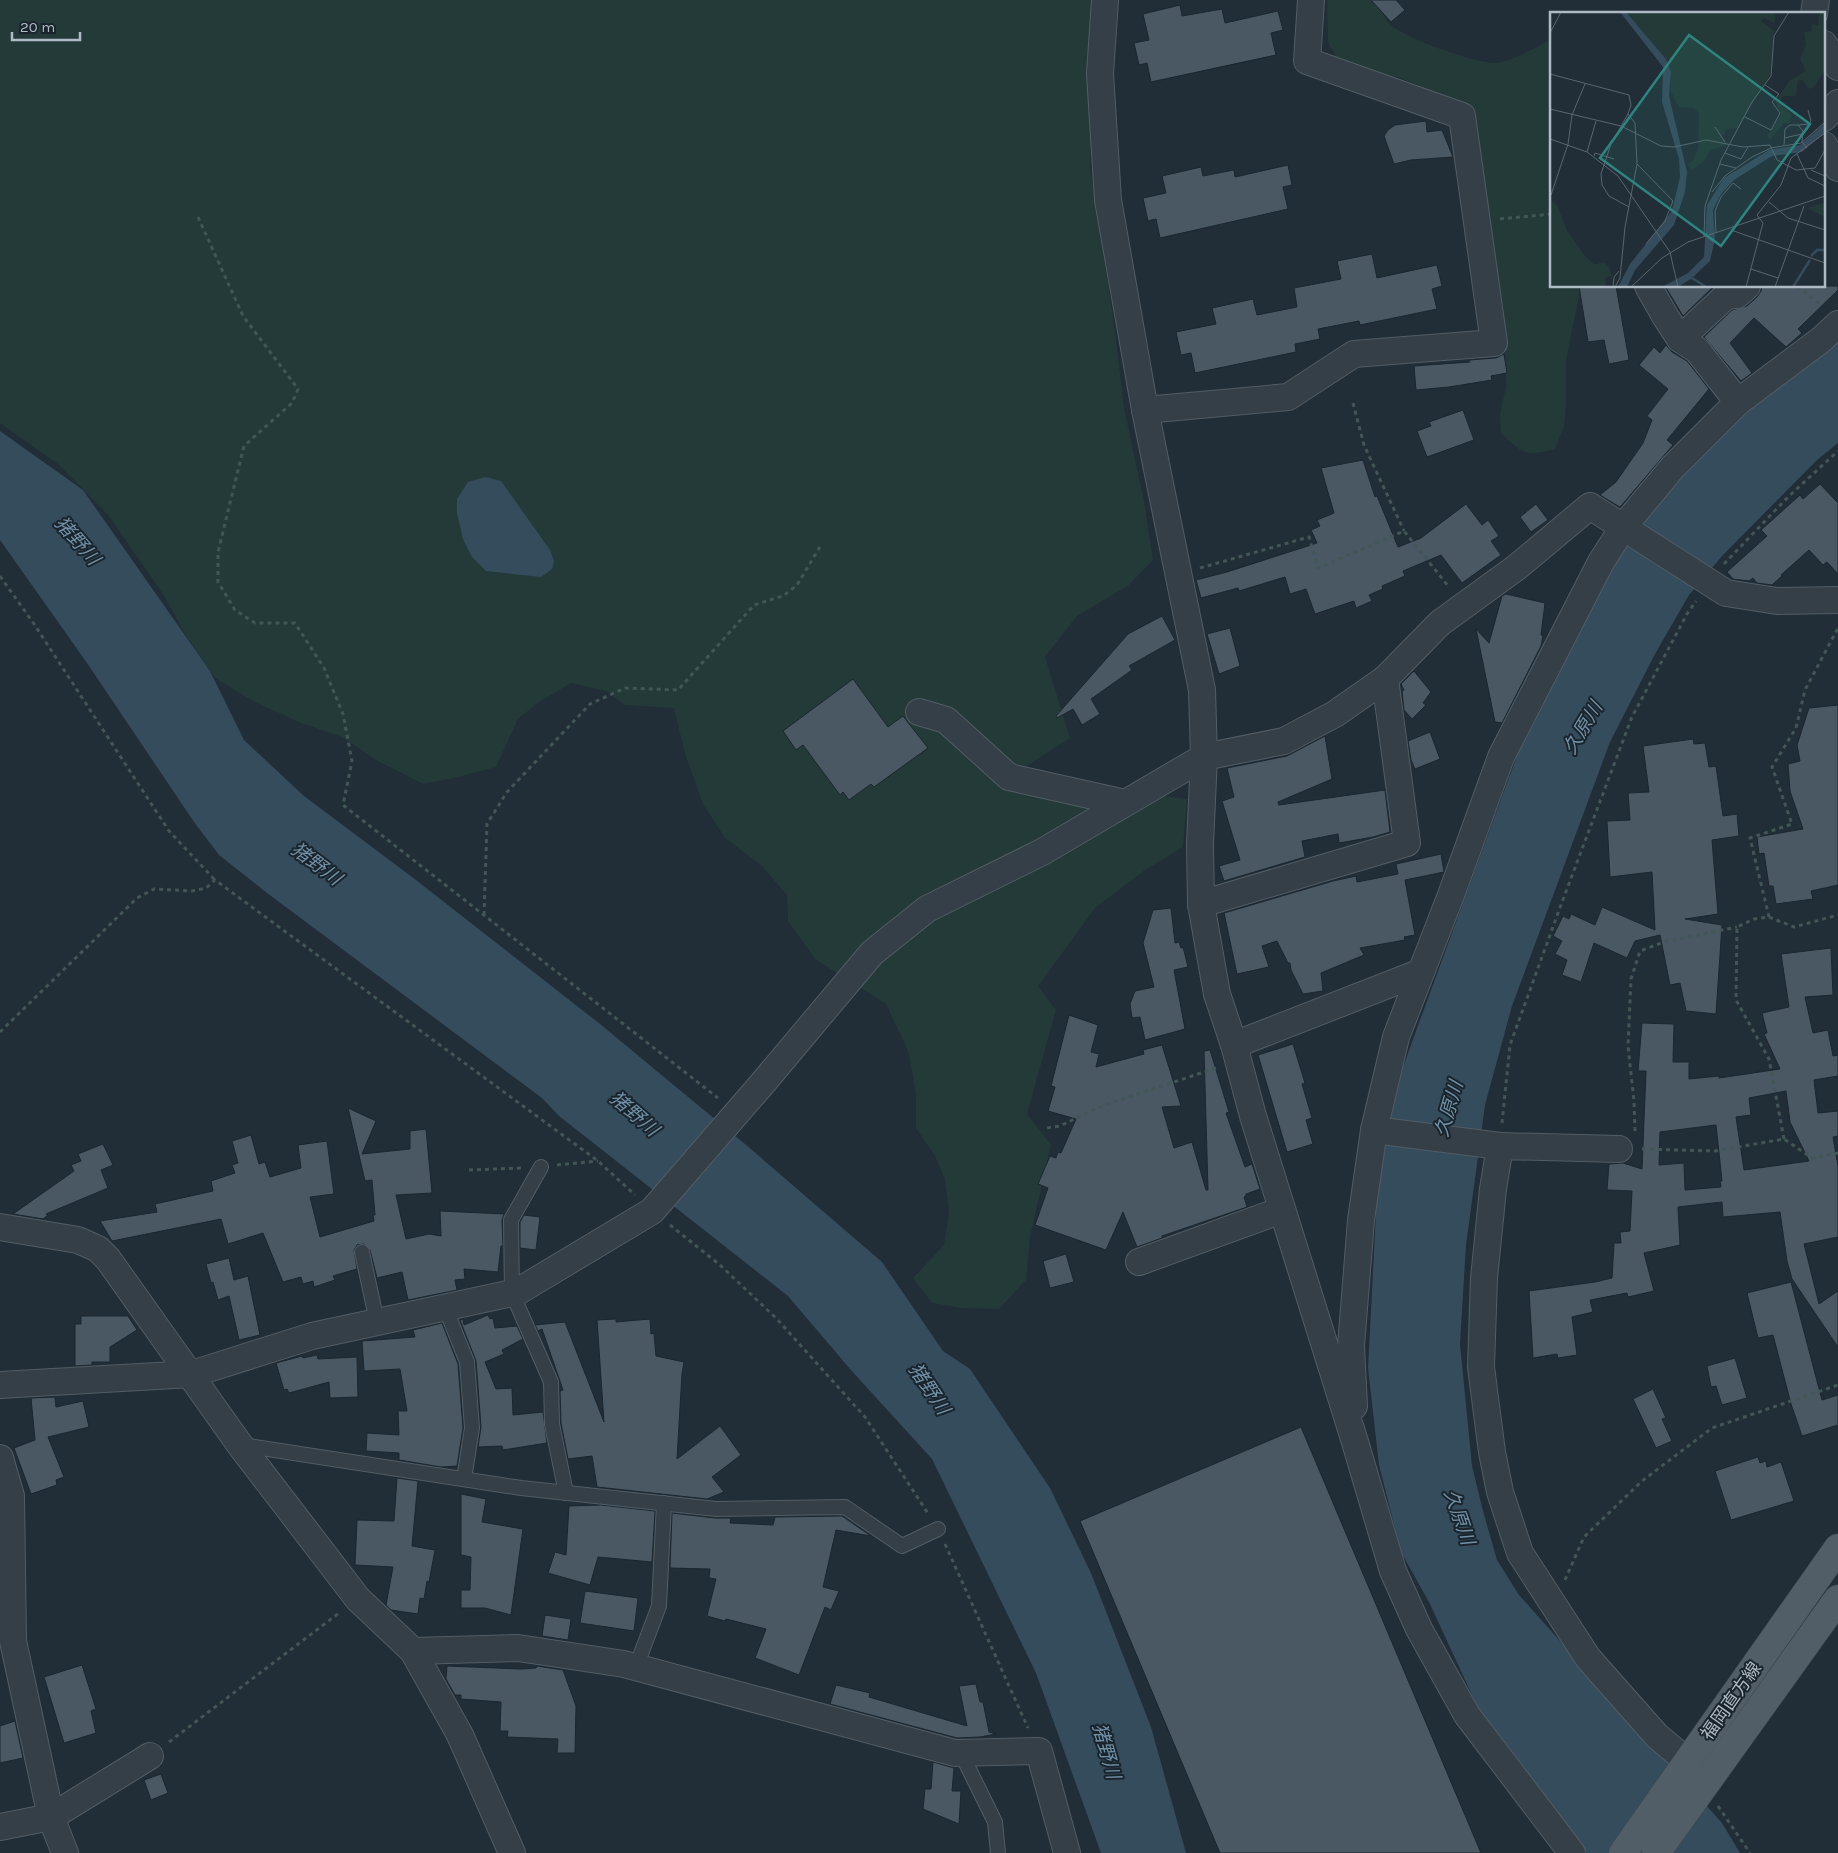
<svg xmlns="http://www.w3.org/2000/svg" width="1838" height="1853" font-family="Karla,'Noto Sans JP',sans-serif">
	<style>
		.green { fill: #243a38 }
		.water { fill: #354c5d }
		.building { fill: #495863; stroke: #1c262e; fill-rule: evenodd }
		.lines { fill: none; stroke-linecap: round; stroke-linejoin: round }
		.service-casing { stroke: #525d65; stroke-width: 16 }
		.minor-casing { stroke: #525d65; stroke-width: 28 }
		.primary-casing { stroke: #3e4851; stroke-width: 29 }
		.path { stroke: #425656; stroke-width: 3; stroke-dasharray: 4 4; stroke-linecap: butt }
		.service { stroke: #343f47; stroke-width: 14 }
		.minor { stroke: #343f47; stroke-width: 26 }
		.primary { stroke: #525e67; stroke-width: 28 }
		.labels { text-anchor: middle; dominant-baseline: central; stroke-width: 4; stroke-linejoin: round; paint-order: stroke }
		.street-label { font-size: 18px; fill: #aebac4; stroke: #1a242c }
		.water-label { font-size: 19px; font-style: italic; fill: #7090a7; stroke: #1a242c }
		.inset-river { fill: none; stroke: #354c5d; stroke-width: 2.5 }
		.inset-road { fill: none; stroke: #59656f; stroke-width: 1 }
		.view { fill: #2f847f; fill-opacity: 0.15; stroke: #2f847f; stroke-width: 2.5 }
		.inset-edge { fill: none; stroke: #aebac4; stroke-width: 2.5 }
	</style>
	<rect width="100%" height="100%" fill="#212d37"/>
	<!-- green -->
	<g class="green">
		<polygon points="0,0 1096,0 1090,166 1115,331 1124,408 1144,501 1153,560 1129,585 1077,616 1045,657 1070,738 1024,768 1108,788 1187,799 1183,847 1145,870 1095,908 1038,986 1056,1010 1027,1114 1051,1145 1030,1237 1026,1280 999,1309 962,1308 932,1303 913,1278 944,1245 949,1212 945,1179 935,1156 916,1128 916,1095 909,1053 886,1004 815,959 788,921 787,895 761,865 725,838 703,804 685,754 674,708 625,705 607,691 571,683 539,702 518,719 496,767 454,778 423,784 378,761 342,737 301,723 253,701 215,678 186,636 165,597 108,515 58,464 0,423"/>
		<path d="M1327 0H1378C1380 7 1383 15 1387 21 1399 37 1475 63 1495 63 1510 63 1538 46 1552 39V286H1581L1566 360V404L1564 427 1555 449C1524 457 1523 454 1501 433L1500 415 1506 386 1504 309 1462 103 1398 77 1356 67 1337 59 1328 42Z"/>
	</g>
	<!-- water -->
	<g class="water">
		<polygon points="1838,338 1838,443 1817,460 1723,555 1689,595 1655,654 1610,742 1512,1006 1485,1105 1466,1245 1460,1344 1472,1466 1483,1511 1497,1560 1519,1595 1722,1823 1740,1853 1587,1853 1484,1721 1430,1604 1401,1552 1379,1465 1368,1368 1379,1155 1391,1103 1412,1042 1532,715 1613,557 1683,467 1762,394"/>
		<polygon points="0,431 83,490 210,671 244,740 304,796 416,880 600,1024 745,1144 882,1262 943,1351 970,1369 1050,1488 1091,1573 1151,1727 1186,1853 1101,1853 1036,1673 932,1459 850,1369 788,1296 559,1116 542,1098 267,893 219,855 194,822 87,663 0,540"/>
		<polygon points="485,477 501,481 550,550 554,561 552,569 541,577 486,571 472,557 463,539 457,513 457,499 468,482"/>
	</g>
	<!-- building -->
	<g class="building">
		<polygon points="1371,0 1396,0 1405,10 1391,22"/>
		<polygon points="1180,5 1182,16 1222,9 1225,23 1278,11 1283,30 1271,33 1276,55 1151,82 1147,63 1139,65 1134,43 1149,40 1143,14"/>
		<polygon points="1426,121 1427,132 1442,130 1453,157 1411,160 1394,164 1384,136 1388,130 1395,125"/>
		<polygon points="1288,165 1292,185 1283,187 1288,209 1160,238 1156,219 1148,221 1143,198 1166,193 1162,176 1201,167 1203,176 1234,170 1235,177"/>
		<polygon points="1372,254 1377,278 1437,265 1442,286 1432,289 1437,309 1360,325 1359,321 1318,329 1320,339 1295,344 1296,352 1195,373 1191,353 1181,355 1176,332 1216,324 1212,308 1253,299 1257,315 1297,307 1294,288 1341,279 1337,261"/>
		<polygon points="1579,286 1616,286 1629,360 1609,364 1604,340 1588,342"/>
		<polygon points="1665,286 1714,286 1683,316"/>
		<polygon points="1762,286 1838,286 1838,290 1798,329 1802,333 1786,347 1754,318 1730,343 1752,373 1741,381 1704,337 1732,310 1747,306 1757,297 1761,291"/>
		<polygon points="1666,345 1672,352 1687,361 1709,389 1667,440 1673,445 1620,507 1618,506 1600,495 1616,482 1643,443 1652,420 1647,416 1668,389 1639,365 1654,347 1660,353"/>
		<polygon points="1504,354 1507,373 1491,376 1492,380 1449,387 1416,390 1414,366 1470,362 1469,360 1496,358"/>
		<polygon points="1463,410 1474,440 1427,457 1417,431 1431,426 1429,422"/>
		<polygon points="1363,460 1375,497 1377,496 1398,547 1421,538 1466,504 1482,525 1488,520 1499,536 1491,541 1501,555 1462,583 1441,555 1403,571 1405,576 1382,586 1383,589 1369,595 1372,601 1356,608 1354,601 1315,614 1306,589 1290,594 1285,577 1239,591 1238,588 1201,598 1196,580 1227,572 1317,543 1311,530 1320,526 1317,520 1334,513 1321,468"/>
		<polygon points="1820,484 1838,503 1838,574 1827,562 1823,565 1809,550 1781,575 1782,576 1772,585 1757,583 1753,578 1749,581 1733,579 1727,572 1767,536 1761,530 1800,495 1803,499"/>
		<polygon points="1536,504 1548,520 1531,532 1520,517"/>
		<polygon points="1506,594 1545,603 1541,635 1543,636 1541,646 1502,723 1495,722 1476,629 1489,643 1502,596"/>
		<polygon points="1162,616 1175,640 1129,666 1132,670 1091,699 1100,714 1082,725 1073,709 1057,718 1056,716 1128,634"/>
		<polygon points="1230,628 1240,666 1219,674 1207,634"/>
		<polygon points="1414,671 1431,692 1423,703 1426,705 1412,719 1404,710 1402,691 1404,690 1401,684"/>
		<polygon points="853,679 888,727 903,716 928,748 874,787 871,784 849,800 843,792 840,795 803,745 796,750 783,731"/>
		<polygon points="1838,705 1838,885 1811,891 1813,899 1776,904 1773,886 1769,886 1764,853 1759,854 1757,837 1803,829 1790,791 1788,764 1800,761 1797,745 1809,708"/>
		<polygon points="1430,732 1440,759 1415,769 1411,760 1408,741"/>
		<polygon points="1325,736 1332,779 1278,802 1279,805 1385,790 1390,832 1373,837 1339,843 1338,834 1302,841 1305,857 1224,881 1219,866 1240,860 1222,801 1234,797 1227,768 1287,756"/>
		<polygon points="1693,739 1694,744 1705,743 1709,767 1716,766 1723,816 1737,814 1739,836 1712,840 1718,914 1685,919 1722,925 1716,1014 1686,1011 1680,983 1670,985 1660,935 1635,941 1627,958 1594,943 1581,982 1562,975 1567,960 1555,954 1562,941 1553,936 1563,916 1569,919 1571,914 1595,925 1602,907 1655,930 1652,872 1610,877 1607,821 1630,820 1628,793 1649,792 1643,746"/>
		<polygon points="1441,854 1444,872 1405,880 1415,935 1404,937 1405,940 1360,948 1364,955 1321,973 1323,991 1303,994 1291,970 1290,963 1288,963 1277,941 1262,946 1269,967 1237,974 1224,913 1333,881 1356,876 1357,882 1398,874 1396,864"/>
		<polygon points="1171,908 1175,943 1179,942 1181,948 1183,947 1188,967 1174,970 1185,1029 1145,1040 1140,1017 1132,1018 1130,1004 1135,991 1154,987 1143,943 1153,910"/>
		<path d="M1831 948 1833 995 1805 997 1813 1033 1828 1030 1833 1056 1838 1055V1076L1814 1080 1818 1113 1838 1111V1136L1833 1137 1838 1166V1237L1804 1244 1819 1304 1838 1291V1347L1792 1279 1787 1261 1780 1212 1723 1217 1722 1202 1678 1207 1680 1245 1644 1253 1654 1291 1628 1297 1627 1293 1590 1300 1593 1312 1572 1317 1577 1355 1558 1358 1557 1354 1533 1358 1529 1291 1595 1282 1612 1278 1614 1243H1621L1620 1232 1630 1231 1632 1191 1607 1190 1609 1164 1623 1163 1642 1169 1646 1071H1638L1642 1023 1674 1024 1673 1062H1689V1079L1719 1076V1078L1780 1069 1764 1034 1767 1033 1762 1013 1789 1007 1781 954ZM1786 1091 1790 1122 1809 1161 1744 1170 1736 1117 1751 1115 1749 1098ZM1716 1125 1722 1181H1720L1721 1187 1685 1190 1684 1163 1659 1165 1660 1132Z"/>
		<polygon points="1069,1015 1098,1025 1091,1052 1099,1054 1096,1067 1144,1054 1143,1050 1162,1045 1181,1106 1162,1107 1174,1148 1192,1142 1206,1190 1208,1190 1204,1051 1210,1050 1229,1112 1226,1113 1245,1167 1252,1164 1260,1189 1246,1194 1246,1196 1244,1197 1247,1207 1162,1236 1162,1238 1137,1247 1123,1212 1106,1250 1035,1225 1048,1188 1038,1184 1050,1156 1056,1158 1058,1152 1061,1153 1076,1119 1048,1111 1055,1087 1051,1086"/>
		<polygon points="1293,1044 1305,1083 1302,1084 1312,1118 1306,1120 1313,1144 1287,1152 1258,1055"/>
		<polygon points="348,1108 376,1121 362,1154 410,1149 410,1131 426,1129 432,1193 396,1195 406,1239 429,1234 441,1236 440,1211 504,1214 502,1220 503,1246 501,1246 498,1272 464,1269 465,1279 455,1280 457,1290 408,1300 402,1272 377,1278 370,1250 364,1244 357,1245 354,1250 357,1269 333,1276 335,1280 314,1287 313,1281 303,1284 301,1277 283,1282 263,1233 228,1244 221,1219 112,1241 100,1221 157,1212 155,1204 213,1191 211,1181 235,1173 232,1165 238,1163 232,1141 251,1135 259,1164 265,1162 270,1177 301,1168 298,1145 327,1141 334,1194 310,1197 320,1237 374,1221 373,1215 375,1215 372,1180 365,1181"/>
		<polygon points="103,1144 113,1165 101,1170 108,1188 46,1214 48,1215 43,1219 13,1214 74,1171 71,1165 81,1161 78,1154"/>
		<polygon points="524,1215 540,1217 536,1250 520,1248 520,1222"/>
		<polygon points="1066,1254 1074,1282 1050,1288 1043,1261"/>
		<polygon points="229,1258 234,1280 248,1276 260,1335 239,1340 229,1296 218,1300 213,1282 211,1283 206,1264"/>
		<polygon points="1791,1282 1822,1400 1838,1395 1838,1425 1802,1436 1791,1404 1773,1335 1758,1338 1747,1293"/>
		<polygon points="488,1315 490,1319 493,1318 495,1328 517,1326 523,1339 502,1350 504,1354 485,1362 496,1389 512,1388 513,1415 543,1412 547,1443 503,1450 502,1446 478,1447 481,1427 476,1361 460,1320 463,1319 464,1325"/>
		<polygon points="81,1316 128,1316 137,1330 110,1347 110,1362 92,1362 92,1365 75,1366 75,1324 81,1324"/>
		<polygon points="616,1319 616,1322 650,1319 651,1334 654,1333 656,1356 684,1362 682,1374 677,1459 720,1426 741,1455 712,1477 724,1492 707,1499 597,1487 592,1456 568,1459 561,1423 560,1391 563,1390 542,1329 538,1331 535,1325 565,1322 604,1422 597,1320"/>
		<polygon points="442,1323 458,1364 463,1428 457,1466 441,1467 399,1460 399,1453 366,1451 367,1433 399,1435 398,1411 407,1411 400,1369 364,1371 362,1341 415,1337 413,1330"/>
		<polygon points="317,1355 318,1359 357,1357 358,1397 330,1398 329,1382 289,1393 287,1389 284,1390 276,1363 302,1356 303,1358"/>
		<polygon points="1735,1358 1747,1398 1722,1405 1716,1386 1711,1387 1707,1366"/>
		<polygon points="1653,1389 1666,1418 1662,1419 1672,1441 1656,1448 1633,1399"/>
		<polygon points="55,1397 56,1407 83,1401 89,1427 48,1437 64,1477 56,1480 57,1485 31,1494 14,1448 35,1440 31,1398"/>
		<polygon points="1301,1427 1481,1853 1220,1853 1080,1521"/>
		<polygon points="1758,1457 1760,1463 1766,1461 1767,1467 1781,1462 1794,1501 1731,1520 1715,1471"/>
		<polygon points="397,1478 418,1481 412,1546 435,1550 429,1582 427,1581 424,1599 420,1598 418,1614 391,1610 386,1605 393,1567 355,1565 357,1520 394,1521"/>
		<polygon points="461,1494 486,1499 482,1522 523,1529 511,1615 485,1608 461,1608 461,1590 470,1590 471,1557 461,1555"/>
		<polygon points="569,1506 601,1505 655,1511 652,1562 598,1557 590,1585 548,1573 555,1552 566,1555"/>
		<polygon points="672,1513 715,1518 731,1518 730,1523 773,1525 775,1517 842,1516 871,1536 836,1530 823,1587 839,1591 831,1610 825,1607 799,1675 755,1658 766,1629 726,1619 725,1621 707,1616 716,1579 709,1578 710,1569 670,1568"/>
		<polygon points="585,1591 638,1598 634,1631 580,1623"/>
		<polygon points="545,1615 571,1619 568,1640 542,1636"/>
		<polygon points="82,1665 96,1709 91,1711 96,1733 64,1743 44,1677"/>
		<polygon points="447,1666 521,1669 536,1668 537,1666 563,1670 576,1706 575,1753 557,1753 558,1739 507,1737 508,1731 500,1731 501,1702 461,1699 461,1695 455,1695 446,1679"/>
		<polygon points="976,1684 980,1702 983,1702 989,1732 996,1734 980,1737 957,1738 830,1704 836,1685 870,1693 869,1697 967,1726 959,1686"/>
		<polygon points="15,1721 23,1758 0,1763 0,1726"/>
		<polygon points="933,1762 954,1768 952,1791 961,1791 959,1824 923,1809 925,1789 931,1789"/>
		<polygon points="161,1774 168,1793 151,1800 144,1780"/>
	</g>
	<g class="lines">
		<defs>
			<g id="service">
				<polyline points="541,1167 511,1220 512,1293 551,1382 552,1424 566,1493"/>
				<polyline points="362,1252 377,1322"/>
				<polyline points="445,1307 467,1362 472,1428 464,1479"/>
				<polyline points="242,1445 521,1488 716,1509 845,1507 902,1546 938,1529"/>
				<polyline points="636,1667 659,1606 664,1503"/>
				<polyline points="961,1753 995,1822 998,1853"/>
			</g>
			<g id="minor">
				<polyline points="1105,0 1100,74 1108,200 1145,410 1202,690 1204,757 1200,844 1201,904 1217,994 1234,1045 1253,1116 1355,1442 1393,1571 1419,1629 1467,1715 1572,1853"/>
				<polyline points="1814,14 1816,0"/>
				<polyline points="1824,44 1838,67"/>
				<polyline points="1824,118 1838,103"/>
				<polyline points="1824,145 1838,168"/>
				<polyline points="1648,286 1665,316 1680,339 1697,350 1738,402"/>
				<polyline points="1680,339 1726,296 1737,295 1747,286"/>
				<polyline points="1145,410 1288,397 1354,354 1494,343 1462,116 1307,61 1311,0"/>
				<polyline points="919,712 946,720 1009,777 1125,803"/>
				<polyline points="1201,904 1407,843 1385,679"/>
				<polyline points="1234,1045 1421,972"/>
				<polyline points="1374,1130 1500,1146"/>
				<polyline points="1619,1149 1500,1146 1493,1189 1484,1278 1481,1367 1492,1452 1500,1492 1520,1553 1588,1658 1657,1736 1688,1762"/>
				<polyline points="0,1227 78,1240 98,1249 108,1259 240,1445 358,1599 413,1651 460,1735 512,1853"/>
				<polyline points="1139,1262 1282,1210"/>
				<polyline points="0,1385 192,1374 312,1336 517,1292 652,1211 762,1084 872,953 927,909 1042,852 1204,757 1284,741 1335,714 1385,679 1440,623 1517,567 1590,506 1726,593 1777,601 1838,600"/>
				<polyline points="1354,1406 1351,1346 1361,1220 1374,1130 1396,1037 1451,895 1501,757 1601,562 1624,526 1672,468 1738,402 1822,339 1838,324"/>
				<polyline points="0,1458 11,1496 13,1641 51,1817 65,1853"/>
				<polyline points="413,1651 518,1648 624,1664 955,1753 1039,1751 1067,1853"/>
				<polyline points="0,1827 51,1817 150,1756"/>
			</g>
			<g id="primary">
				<polyline points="1623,1853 1838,1548"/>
				<polyline points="1656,1853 1838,1599"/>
			</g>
		</defs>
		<!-- service casing -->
		<use href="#service" class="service-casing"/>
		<!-- minor casing -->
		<use href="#minor" class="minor-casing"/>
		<!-- primary casing -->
		<use href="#primary" class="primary-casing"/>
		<!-- path -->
		<g class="path">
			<polyline points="198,217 243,316 298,389 292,403 244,446 218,552 218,582 235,610 255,623 295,623 324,668 343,714 352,761 343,805 718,1098"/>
			<polyline points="1500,219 1552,214"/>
			<polyline points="1797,286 1822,306"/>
			<polyline points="1353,403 1364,445 1404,531"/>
			<polyline points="1724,564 1788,497 1838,451"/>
			<polyline points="1200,568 1309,537 1318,568 1404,531 1449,587"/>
			<polyline points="0,576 34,624 169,831 215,880"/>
			<polyline points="484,915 487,824 507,792 590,704 625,688 678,690 754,605 783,596 797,585 821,545"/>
			<polyline points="1769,917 1750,838 1792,824 1772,767 1796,728 1805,690 1838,628"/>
			<polyline points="0,1032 137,898 154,889 192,891 206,888 215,880 598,1161 635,1195"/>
			<polyline points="1502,1123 1510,1045 1562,902 1632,717 1687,614 1696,601"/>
			<polyline points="1047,1128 1060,1126 1099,1107 1216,1068"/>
			<polyline points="1635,1131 1634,1101 1628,1046 1631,979 1640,951 1664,942 1737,927"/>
			<polyline points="1784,1139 1769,1059 1736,1000 1737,927 1754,919 1769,917 1794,927 1838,915"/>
			<polyline points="1642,1149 1715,1151 1784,1139 1812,1158 1838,1153"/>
			<polyline points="557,1165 598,1161"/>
			<polyline points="469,1170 521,1168"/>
			<polyline points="670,1225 720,1265 776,1318 865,1417 929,1515"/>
			<polyline points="945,1544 1028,1728"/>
			<polyline points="1565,1580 1584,1537 1642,1481 1712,1428 1838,1385"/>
			<polyline points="169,1742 339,1613"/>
			<polyline points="1718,1806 1750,1853"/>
		</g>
		<!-- service -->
		<use href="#service" class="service"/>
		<!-- minor -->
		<use href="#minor" class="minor"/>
		<!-- primary -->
		<use href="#primary" class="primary"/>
	</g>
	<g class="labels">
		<!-- street labels -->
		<g class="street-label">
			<text transform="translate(1731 1701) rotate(-55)">福岡直方線</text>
		</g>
		<!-- water labels -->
		<g class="water-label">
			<text transform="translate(77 541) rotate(49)">猪野川</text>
			<text transform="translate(1583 728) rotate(-59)">久原川</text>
			<text transform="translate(316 864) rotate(37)">猪野川</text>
			<text transform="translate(1449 1109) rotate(-74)">久原川</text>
			<text transform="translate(634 1114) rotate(41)">猪野川</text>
			<text transform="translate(929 1389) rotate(56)">猪野川</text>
			<text transform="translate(1459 1517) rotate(71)">久原川</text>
			<text transform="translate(1106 1751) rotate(74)">猪野川</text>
		</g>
	</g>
	<!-- overview -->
	<g transform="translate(1550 12)">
		<rect width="275" height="275" fill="#212d37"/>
		<path d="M226 0 224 11 214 6 211 9 224 19 220 63 188 116 176 117 174 123H170L179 133 160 138 153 150 142 158 138 152 143 149 148 137 149 102 144 96 129 95 120 78 121 62 116 47 76 1ZM269 0H275V58L264 75 259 77 253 68H248L246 84H233L229 91 242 103 239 112 234 111 220 128 217 124 231 102 225 90 240 68 256 59 250 47 256 33 254 20 261 19 262 12 268 13ZM0 188 7 193 17 218 35 244 44 252 55 251 59 255 62 264 55 266 56 275H0ZM275 190V205L257 196Z" fill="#243a38"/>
		<path d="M70 0H76L116 47 121 60 119 84 137 160 135 180 124 213 85 258 77 275H68L80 252 122 199 130 165 129 147 112 90 113 55ZM275 111V120L252 140 222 144 184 168 171 182 163 198 165 227 160 249 141 267 128 275H112L138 261 154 245 157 193 174 166 219 138 250 133Z" fill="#354c5d"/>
		<path class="inset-river" d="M261 244 267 238H275M142 266 156 275M243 275 260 248"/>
		<path class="inset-road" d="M0 21 11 0M0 62 79 83 81 93 78 102 61 132 51 162 52 173 59 184 79 195M0 97 71 114 111 134 124 135 156 128 193 135 220 133 227 148 246 158 265 156 275 138M195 105 221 118 230 101 222 90 229 82 215 73M258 112 261 109 258 98M248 113 258 112 257 118M165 115 175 130M234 126 252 122M0 127 37 140 68 164 120 240 128 275M234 133 235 117 240 113H248L253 119 252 130 257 136M37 140 46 109M175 141 191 147 198 135M247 142 258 166 275 174M44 144 45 141 64 147M87 152 123 189 115 209 96 232M170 152 186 156M261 158 275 164M162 180 175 164 202 145 221 136 251 131 274 111M1 183 18 132 22 103 35 72M219 190 238 206 275 218M181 218 275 251M166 221 165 199 171 185 183 171 191 177M154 225 155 194 171 148 202 90 221 64 224 24 239 0M201 257 228 266M63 275 64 265 69 259M65 275 70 266 75 215 87 152 85 111 78 102M81 275 112 246 138 230 275 184M196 275 213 211 207 203 231 173 241 146 275 121M225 275 254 194"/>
		<path class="view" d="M139 23 260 112 171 234 50 146Z"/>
		<rect width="275" height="275" class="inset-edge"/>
	</g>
	<!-- scale -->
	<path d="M12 32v8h68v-8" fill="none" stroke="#aebac4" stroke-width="2.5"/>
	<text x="20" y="32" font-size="15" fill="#aebac4" stroke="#1a242c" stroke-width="4" paint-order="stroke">20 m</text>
</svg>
